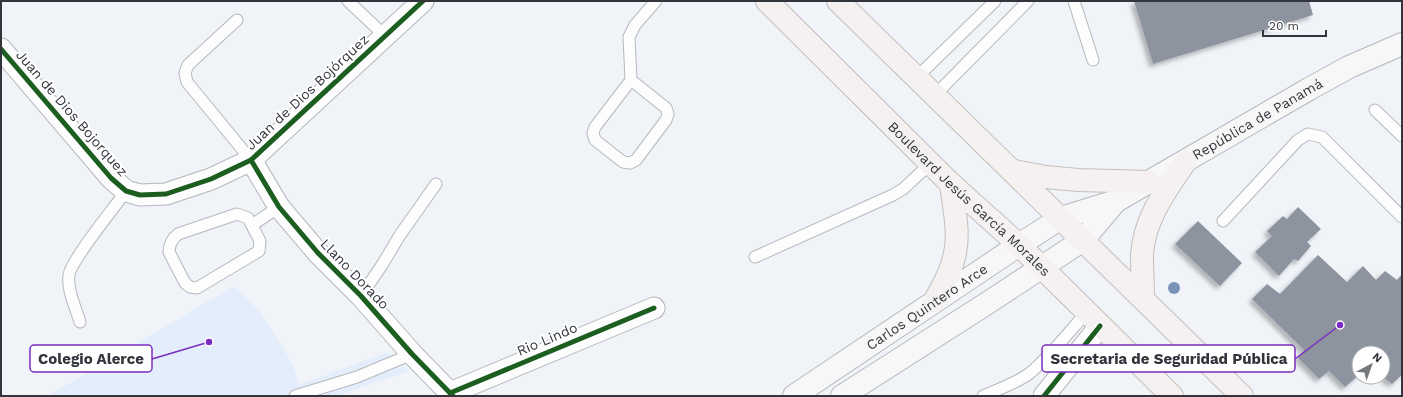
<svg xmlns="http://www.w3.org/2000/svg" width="1403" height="397" font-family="'Work Sans',sans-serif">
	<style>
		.built { fill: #e3edfb }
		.building { fill: #8d949f; filter: url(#shadow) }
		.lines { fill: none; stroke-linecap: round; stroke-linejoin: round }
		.service-casing { stroke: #b5b8bd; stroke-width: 13 }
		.minor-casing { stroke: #b5b8bd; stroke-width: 23 }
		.secondary-casing { stroke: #b5b8bd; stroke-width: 24 }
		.primary-casing { stroke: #c3bfbe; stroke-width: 24 }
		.service { stroke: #fdfdfe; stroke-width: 11 }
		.minor { stroke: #fdfdfe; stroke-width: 21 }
		.secondary { stroke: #f8f7f7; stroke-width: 22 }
		.primary { stroke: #f4f1f0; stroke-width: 22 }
		.cycleway-casing { stroke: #fff; stroke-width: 8 }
		.cycleway { stroke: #1b5e20; stroke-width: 5 }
		.tree { fill: #7c94b8 }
		.labels { text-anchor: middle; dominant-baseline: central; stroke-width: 4; stroke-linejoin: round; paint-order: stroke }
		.street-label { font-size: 14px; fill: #32363c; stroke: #fff }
		.leader { fill: none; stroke: #7b2cbf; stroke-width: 1.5 }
		.callout-dot { fill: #7b2cbf; stroke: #fff; stroke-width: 1.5 }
		.callout { fill: #fff; stroke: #7b2cbf; stroke-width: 1.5 }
		.callout-label { font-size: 15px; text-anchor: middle; font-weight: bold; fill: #32363c }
	</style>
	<defs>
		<filter id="shadow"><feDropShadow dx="-3.5" dy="3.5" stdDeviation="2" flood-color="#0004"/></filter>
	</defs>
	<rect width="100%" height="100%" fill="#f0f3f8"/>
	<!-- built -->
	<polygon class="built" points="234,286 259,311 273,332 292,363 299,385 388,352 409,371 335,396 48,396"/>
	<!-- building -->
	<g class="building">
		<polygon points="1134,1 1309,1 1313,15 1153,64"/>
		<polygon points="1298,207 1321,229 1307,242 1311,246 1298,261 1294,259 1279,276 1255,252 1272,236 1267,231 1283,216 1287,219"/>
		<polygon points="1198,221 1242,263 1220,286 1175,244"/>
		<polygon points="1318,255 1347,282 1363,266 1376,280 1385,271 1397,280 1402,274 1402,375 1392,384 1383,377 1383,353 1359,353 1359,375 1345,387 1329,371 1319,379 1298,358 1304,350 1252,299 1267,284 1280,294"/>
	</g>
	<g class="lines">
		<defs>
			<g id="service">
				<polyline points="348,1 385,36"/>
				<polyline points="1074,1 1093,60"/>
				<polyline points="237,20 188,65 185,73 187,82 251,160"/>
				<polyline points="916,78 995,1"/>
				<polyline points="631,80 666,108 668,114 666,120 636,160 630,163 623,162 595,140 593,133 595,127 631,80 629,37 635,25 656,1"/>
				<polyline points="934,96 1028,1"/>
				<polyline points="1375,110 1402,136"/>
				<path d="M237 214 248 218 260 241 259 251 197 288 190 287 185 283 169 252C169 245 172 239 178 234Z"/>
				<polyline points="1223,221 1298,140 1308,134 1322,137 1402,217"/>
				<polyline points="252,225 279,207"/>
				<polyline points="755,257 893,195 903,189 931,163"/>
				<polyline points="361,296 382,265 400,235 436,184"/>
				<path d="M80 322C76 308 67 291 69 275 71 260 115 207 126 191"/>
				<polyline points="295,396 357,377 412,354"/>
				<path d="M983 396C999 389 1017 383 1030 373 1049 357 1070 331 1087 312"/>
			</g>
			<g id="minor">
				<polyline points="1,49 111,178 126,191 140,195 166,194 211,179 251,160 423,1"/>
				<polyline points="251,160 279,207 318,253 361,296 412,354 453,396"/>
				<polyline points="450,393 654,308"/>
				<polyline points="1044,396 1100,326"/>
			</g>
			<g id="secondary">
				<path id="s1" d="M794 396 1019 245 1061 218 1116 201 1309 89 1349 67 1402 44"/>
				<polyline points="842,396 986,304 1083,240 1116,201"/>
			</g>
			<g id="primary">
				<path id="s2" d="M767 1 951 184 1019 245 1172 396"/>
				<polyline points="838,1 1242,396"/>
				<polyline points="1013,171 1046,177 1078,180 1149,182"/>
				<path d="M1143 298C1143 284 1142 269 1142 255 1144 219 1166 190 1185 162"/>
				<path d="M935 301C941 288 950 275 953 261 961 236 954 209 951 184"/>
			</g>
		</defs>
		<!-- service casing -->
		<use href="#service" class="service-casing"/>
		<!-- minor casing -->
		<use href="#minor" class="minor-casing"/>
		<!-- secondary casing -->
		<use href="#secondary" class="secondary-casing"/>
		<!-- primary casing -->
		<use href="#primary" class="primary-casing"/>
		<!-- service -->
		<use href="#service" class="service"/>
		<!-- minor -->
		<use href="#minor" class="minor"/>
		<!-- secondary -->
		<use href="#secondary" class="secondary"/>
		<!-- primary -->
		<use href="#primary" class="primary"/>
		<defs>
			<g id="cycleway">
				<polyline points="1,49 111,178 126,191 140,195 166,194 211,179 251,160 423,1"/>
				<polyline points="251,160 279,207 318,253 361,296 412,354 453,396"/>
				<polyline points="450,393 654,308"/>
				<polyline points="1044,396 1100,326"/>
			</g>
		</defs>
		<!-- cycleway casing -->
		<use href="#cycleway" class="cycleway-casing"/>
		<!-- cycleway -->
		<use href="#cycleway" class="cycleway"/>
	</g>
	<!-- trees -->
	<circle class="tree" cx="1174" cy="288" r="6"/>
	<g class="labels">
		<!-- street labels -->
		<g class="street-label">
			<text transform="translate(307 92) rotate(-43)">Juan de Dios Bojórquez</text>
			<text transform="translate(72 113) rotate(49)">Juan de Dios Bojorquez</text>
			<text stroke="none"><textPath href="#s1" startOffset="542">República de Panamá</textPath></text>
			<text stroke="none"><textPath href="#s2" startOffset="283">Boulevard Jesús García Morales</textPath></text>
			<text transform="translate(355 274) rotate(46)">Llano Dorado</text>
			<text stroke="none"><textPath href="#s1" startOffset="160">Carlos Quintero Arce</textPath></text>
			<text transform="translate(547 339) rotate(-23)">Rio Lindo</text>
		</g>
	</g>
	<!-- callouts -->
	<path class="leader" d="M209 342L152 359M1340 325L1295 359"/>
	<g class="callout-dot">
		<circle cx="209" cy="342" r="4"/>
		<circle cx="1340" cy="325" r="4"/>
	</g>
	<g class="callout">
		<rect x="30" y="345" width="122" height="27" rx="4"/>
		<rect x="1042" y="345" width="253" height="27" rx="4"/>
	</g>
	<g class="callout-label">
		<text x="91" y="364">Colegio Alerce</text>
		<text x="1169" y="364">Secretaria de Seguridad Pública</text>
	</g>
	<!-- border -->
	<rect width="1403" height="397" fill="none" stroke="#32363c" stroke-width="4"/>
	<!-- north arrow -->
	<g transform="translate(1371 365) rotate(41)"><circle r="19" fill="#ffffff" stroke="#adafb1"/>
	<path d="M0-3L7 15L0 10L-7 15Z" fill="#74787e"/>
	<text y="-6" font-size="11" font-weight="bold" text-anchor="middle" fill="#32363c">N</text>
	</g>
	<!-- scale -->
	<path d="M1263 30v6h63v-6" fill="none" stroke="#32363c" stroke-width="2"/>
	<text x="1269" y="30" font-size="12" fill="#32363c" stroke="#ffffff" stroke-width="3" paint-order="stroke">20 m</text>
</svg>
